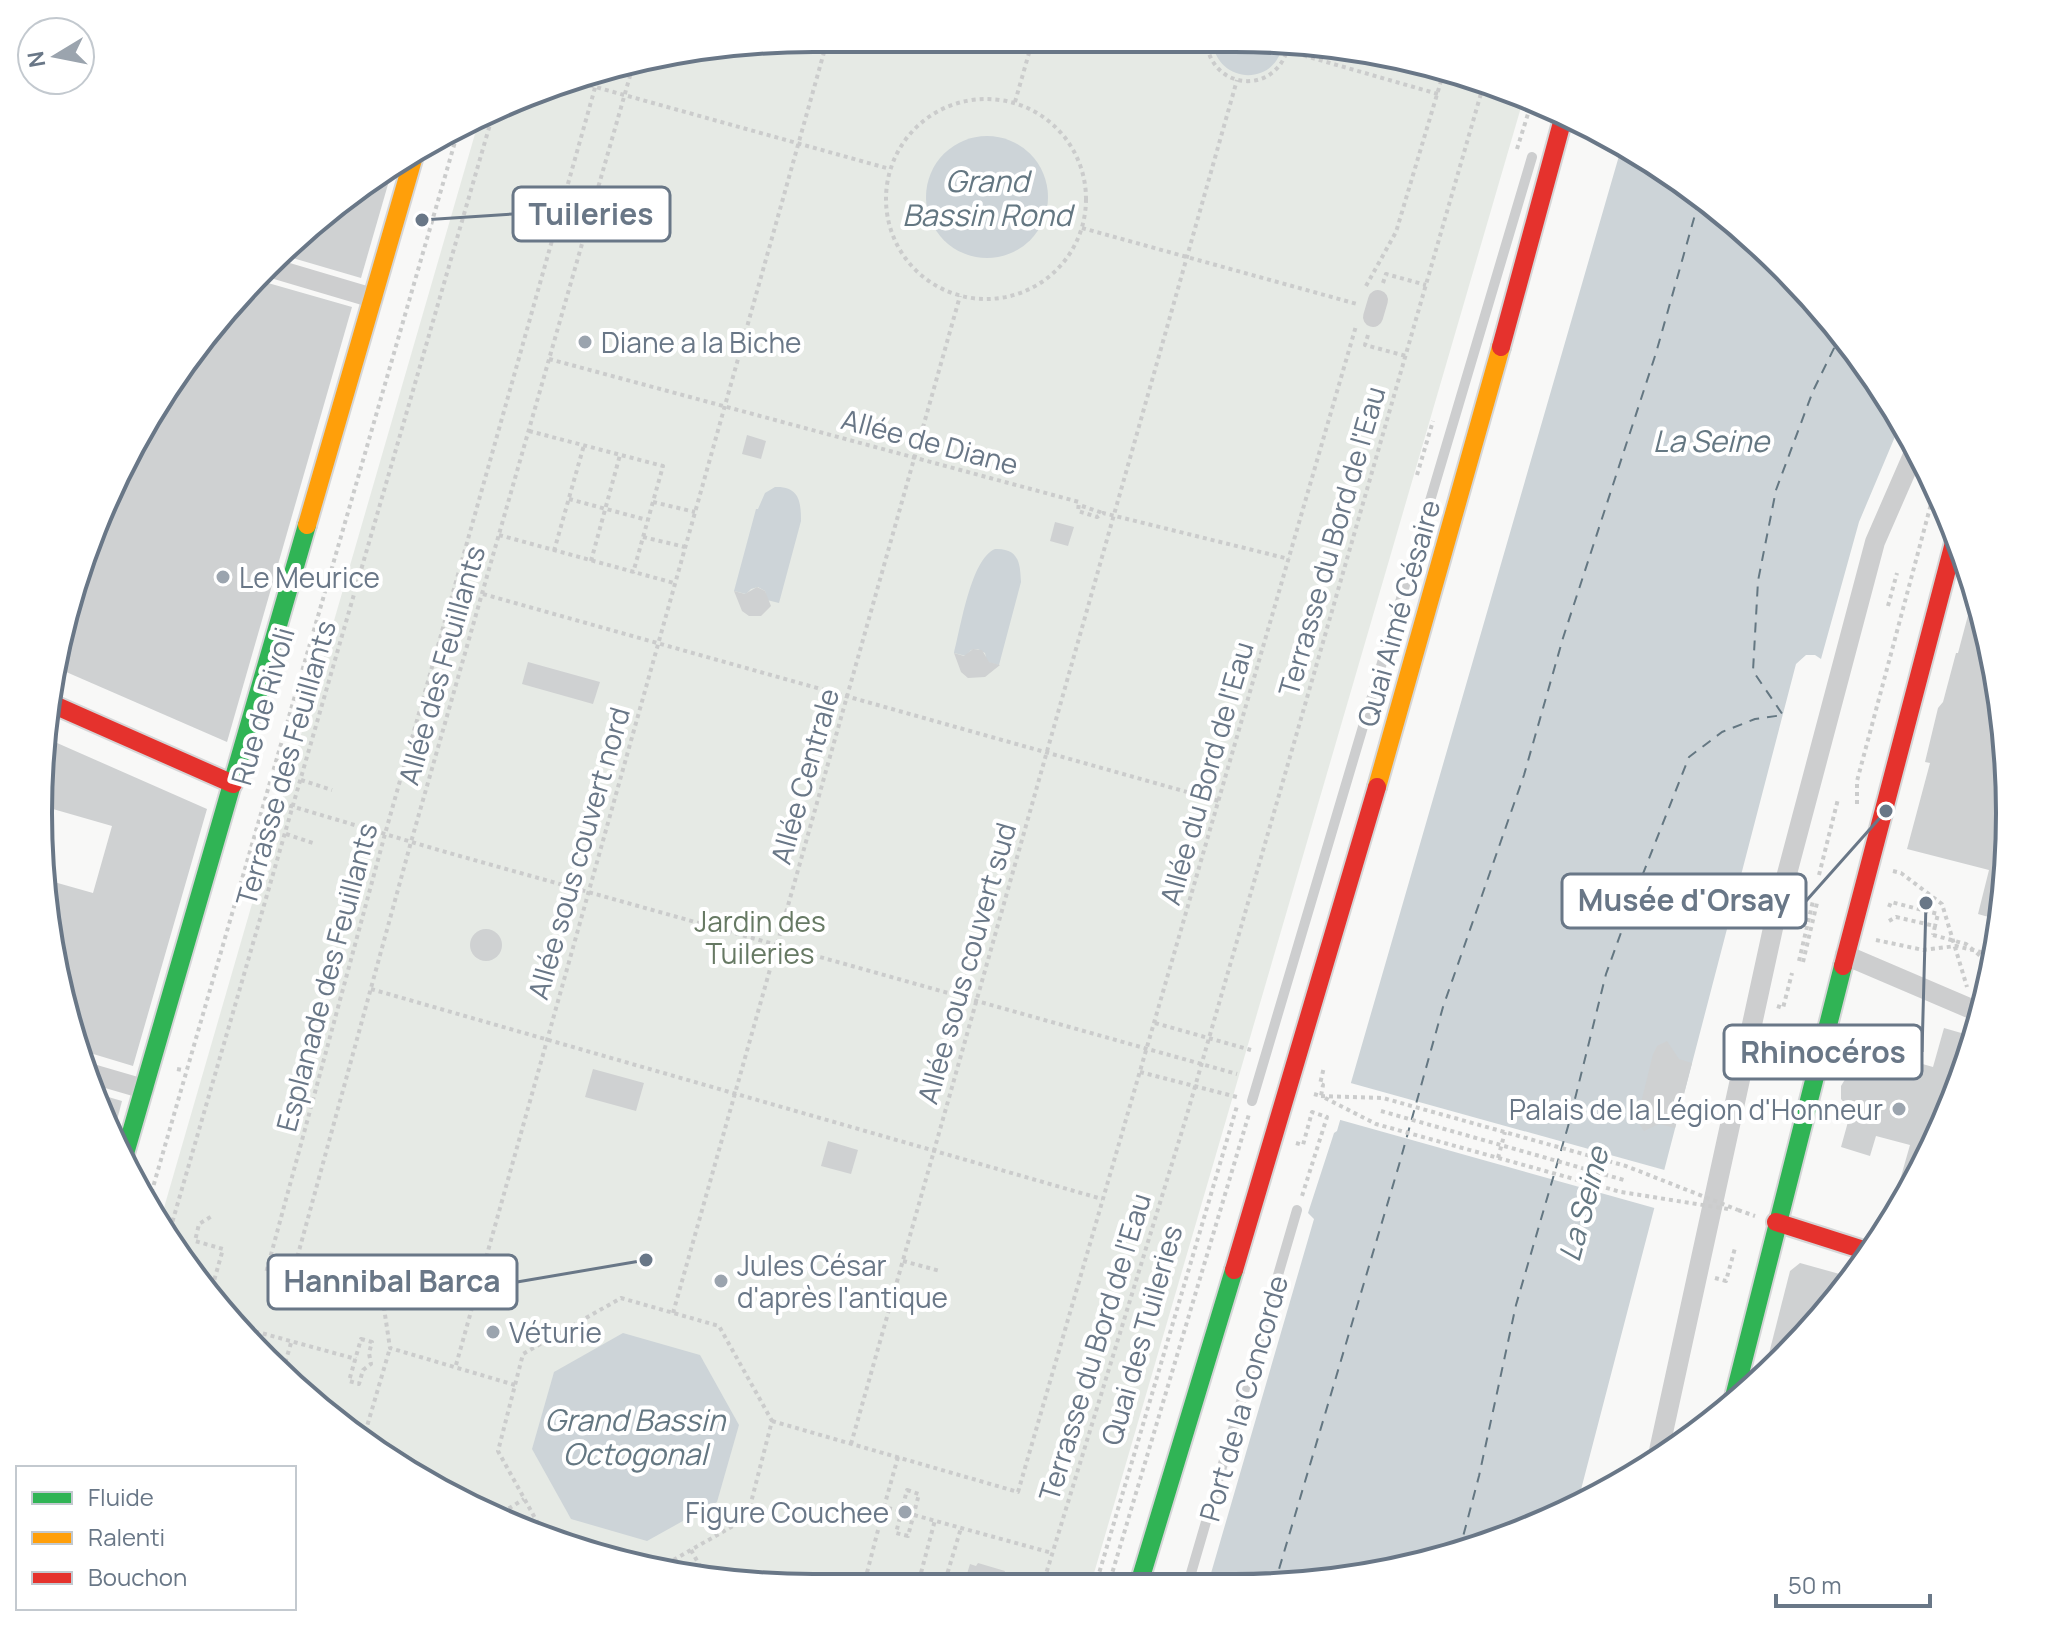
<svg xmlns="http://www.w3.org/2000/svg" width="2048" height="1626" font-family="Manrope,sans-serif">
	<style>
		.green { fill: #e6eae5 }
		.water { fill: #cdd4d8 }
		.pier { fill: #f8f8f7 }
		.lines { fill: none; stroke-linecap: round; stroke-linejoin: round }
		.ferry { stroke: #647782; stroke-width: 2; stroke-dasharray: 10 8; stroke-linecap: butt }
		.building { fill: #cfd1d2 }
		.fast-casing { stroke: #d5d6d7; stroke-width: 22 }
		.slow-casing { stroke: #d5d6d7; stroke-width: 22 }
		.jam-casing { stroke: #d5d6d7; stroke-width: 22 }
		.path { stroke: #cbcccc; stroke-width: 4; stroke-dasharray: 4 4; stroke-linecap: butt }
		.lane { stroke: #cdcecf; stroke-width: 10 }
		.street { stroke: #cdcecf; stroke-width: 20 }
		.fast { stroke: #30b455; stroke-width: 18 }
		.slow { stroke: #ff9f0a; stroke-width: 18 }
		.jam { stroke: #e5322d; stroke-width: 18 }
		.path-bridge { stroke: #cbcccc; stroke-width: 4; stroke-dasharray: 4 4; stroke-linecap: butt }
		.poi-dot { fill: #9ba4ae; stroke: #fff; stroke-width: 3 }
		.labels { text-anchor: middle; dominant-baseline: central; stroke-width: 8; stroke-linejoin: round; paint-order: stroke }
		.poi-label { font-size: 28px; fill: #697787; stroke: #fff; text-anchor: start }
		.street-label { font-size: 28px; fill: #697787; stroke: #fff }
		.park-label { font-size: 28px; fill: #667963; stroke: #fff }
		.water-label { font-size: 30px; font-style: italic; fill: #647782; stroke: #fff }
		.rim { fill: none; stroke: #697787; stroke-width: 4 }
		.leader { fill: none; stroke: #697787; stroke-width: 3 }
		.callout-dot { fill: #697787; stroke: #fff; stroke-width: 3 }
		.callout { fill: #fff; stroke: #697787; stroke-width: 3 }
		.callout-label { font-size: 30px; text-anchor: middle; font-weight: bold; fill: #697787 }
	</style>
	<rect width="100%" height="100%" fill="#f8f8f7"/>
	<!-- green -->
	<polygon class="green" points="813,38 1285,40 1485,79 1524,97 1090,1587 813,1588 662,1573 516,1529 382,1457 231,1324 159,1225 479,120 613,64"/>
	<!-- water -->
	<g class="water">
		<path d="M1212 39 1283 40C1280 87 1216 87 1212 39Z"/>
		<circle cx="987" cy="197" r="61"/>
		<polygon points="1623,142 1746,230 1850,341 1902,420 1859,522 1821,659 1815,655 1806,655 1796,664 1577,1505 1484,1547 1286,1586 1207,1587 1314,1219 1308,1213 1334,1133 1337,1131"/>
		<path d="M775 487C800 486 801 503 801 521L779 603 767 600 765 591 758 587 751 589 746 594 734 591 756 509H758L765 493Z"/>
		<path d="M995 549C1020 548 1020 565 1021 582L999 665 987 662 985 653 978 649 971 650 966 656 954 653C961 626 971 559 995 549Z"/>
		<polygon points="623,1333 700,1355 739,1425 717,1502 647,1541 571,1519 532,1449 554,1372"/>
	</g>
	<!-- pier -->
	<polygon class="pier" points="1347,1082 1668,1171 1658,1209 1337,1119"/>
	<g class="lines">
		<!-- ferry -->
		<g class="ferry">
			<polyline points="1459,1552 1479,1476 1516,1305 1569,1123 1606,974 1635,894 1689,757 1722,732 1755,719 1783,715 1753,671 1758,581 1776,490 1813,391 1842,332"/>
			<polyline points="1274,1586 1399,1165 1443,1007 1524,775 1563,638 1656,353 1700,197"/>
		</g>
	</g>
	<!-- building -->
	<g class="building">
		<polygon points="393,167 361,278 279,254 292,244"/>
		<polygon points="254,279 352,307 227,742 57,668 65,612 142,425"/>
		<polygon points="747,435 766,441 761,459 742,454"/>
		<polygon points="1055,522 1074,527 1068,546 1050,541"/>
		<polygon points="757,587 765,591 771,606 761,616 749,616 742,611 734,591 745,594"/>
		<polygon points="1975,589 2003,712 2008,864 1999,920 1978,914 1989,870 1907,849 1930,763 1925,762 1938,708 1943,702 1956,653 1958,653"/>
		<polygon points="973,649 982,650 989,662 1000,665 985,677 968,678 961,672 954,653 964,656"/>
		<polygon points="528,662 600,682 593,704 522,684"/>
		<polygon points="48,739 207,809 133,1066 80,1050 64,1013 47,880 93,893 112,826 39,805"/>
		<circle cx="486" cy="945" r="16"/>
		<polygon points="1944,1028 1975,1037 1930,1156 1896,1210 1892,1208 1910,1145 1876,1136 1870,1156 1841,1147 1851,1111 1841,1099 1841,1086 1847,1076 1863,1070 1874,1033 1903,1041 1898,1057 1933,1067"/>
		<polygon points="1667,1041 1679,1059 1692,1063 1675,1128 1659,1124 1644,1131 1638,1122 1638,1115 1653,1054 1657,1046"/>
		<polygon points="593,1069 644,1083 636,1111 585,1097"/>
		<polygon points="98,1094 122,1101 114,1132 107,1116"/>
		<polygon points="828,1141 858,1150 851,1174 821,1166"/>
		<polygon points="1800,1263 1854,1278 1763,1377 1790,1271"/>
		<polygon points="978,1563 1005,1571 1000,1587 963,1587 970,1564 976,1566"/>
	</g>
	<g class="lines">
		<defs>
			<g id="fast">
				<polyline points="124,1157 307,525"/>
				<polyline points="1732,1405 1843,966"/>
				<polyline points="1138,1587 1234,1270"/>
			</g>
			<g id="slow">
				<polyline points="307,525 416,149"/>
				<polyline points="1377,787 1501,347"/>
			</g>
			<g id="jam">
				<polyline points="1501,347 1564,115"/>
				<polyline points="52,704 233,784"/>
				<polyline points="1843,966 1956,535"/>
				<polyline points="1776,1222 1870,1252"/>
				<polyline points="1234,1270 1377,787"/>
			</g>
		</defs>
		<!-- fast casing -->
		<use href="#fast" class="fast-casing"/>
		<!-- slow casing -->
		<use href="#slow" class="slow-casing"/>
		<!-- jam casing -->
		<use href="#jam" class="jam-casing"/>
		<!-- path -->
		<g class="path">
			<path d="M1206 39C1210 94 1283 96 1289 40"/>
			<polyline points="1288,51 1438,94"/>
			<polyline points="574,81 890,169"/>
			<circle cx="986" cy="199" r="100"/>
			<polyline points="1015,102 1033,39"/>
			<polyline points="1517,149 1532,101"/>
			<polyline points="1082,228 1357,304"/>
			<polyline points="1383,283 1386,274 1426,285"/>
			<polyline points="1366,286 1396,232 1444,71"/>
			<polyline points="1368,335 1365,345 1406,356"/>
			<polyline points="549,359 1079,502 1078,511 1097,517 1103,513 1289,559"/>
			<polyline points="529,431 663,466 633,573"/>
			<polyline points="1899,436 1904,423"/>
			<polyline points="1417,475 1433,421"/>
			<polyline points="569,499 647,520"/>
			<polyline points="653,502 695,512"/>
			<polyline points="1082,506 1103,513"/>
			<polyline points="499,535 674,583"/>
			<polyline points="643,537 685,547"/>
			<polyline points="554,551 584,445"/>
			<polyline points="591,561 620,455"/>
			<polyline points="483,594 1219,801"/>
			<polyline points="1888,606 1897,573"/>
			<polyline points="301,780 332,790"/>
			<polyline points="274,801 442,851 1237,1074"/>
			<polyline points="1857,804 1857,781 1935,489"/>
			<polyline points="286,834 316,844"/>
			<polyline points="1893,871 1901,873 1942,904 1967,987"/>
			<polyline points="1819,875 1838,799"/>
			<polyline points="1889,907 1891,902 1938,914 1935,926"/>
			<polyline points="1889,921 1896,917 1935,926 1933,935"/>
			<polyline points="1933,935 1966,944 1989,963 1984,982 1989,983"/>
			<polyline points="1876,940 1923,950 1956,946 1993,955"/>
			<polyline points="1799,961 1813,901"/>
			<polyline points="1803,962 1817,903"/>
			<polyline points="371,989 1102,1199"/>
			<polyline points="1777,1006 1783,1008 1792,973"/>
			<polyline points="1155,1023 1251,1050"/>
			<polyline points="177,1069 182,1070"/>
			<polyline points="1140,1072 1237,1097"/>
			<polyline points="1314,1094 1321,1096 1323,1085 1320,1084 1324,1067"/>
			<polyline points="1381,1111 1624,1180"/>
			<polyline points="1296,1143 1303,1145 1312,1112 1327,1117 1302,1196"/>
			<polyline points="1498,1158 1505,1132"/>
			<polyline points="136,1186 140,1173"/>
			<polyline points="147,1208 459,128"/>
			<polyline points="1738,1210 1755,1216"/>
			<polyline points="168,1237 493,114"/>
			<polyline points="903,1261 940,1271"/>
			<polyline points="1715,1278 1726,1281 1735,1248"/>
			<polyline points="291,1280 411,842 634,62"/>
			<polyline points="210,1295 223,1249 195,1241 199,1224 212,1216"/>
			<polyline points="673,1313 960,296"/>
			<polyline points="232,1325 356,1359"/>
			<polygon points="361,1339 372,1342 369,1353 371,1364 363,1370 359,1384 349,1381"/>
			<polyline points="456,1365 828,38"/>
			<polyline points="283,1370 291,1343"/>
			<polyline points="515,1385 390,1348 384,1308 266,1273 385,834 600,70"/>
			<polyline points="772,1421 1018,1492 1356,326"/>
			<polyline points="363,1440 390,1348"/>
			<polyline points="851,1444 1237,80"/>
			<polyline points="898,1457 884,1507 901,1511"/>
			<polygon points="907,1490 919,1494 908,1536 896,1533"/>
			<polyline points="914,1515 1052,1553"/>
			<polyline points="495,1517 524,1499"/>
			<polyline points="546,1538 498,1451 523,1354 621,1298 719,1326 772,1421 747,1518 654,1571"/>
			<polyline points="691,1550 706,1577"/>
			<polyline points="1042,1587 1186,1118 1482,90"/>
			<polyline points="1095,1587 1237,1106"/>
			<polyline points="1108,1587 1249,1114"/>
			<polyline points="863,1588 884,1507"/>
			<polyline points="917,1588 935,1520"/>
			<polyline points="943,1588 961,1528"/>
		</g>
		<!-- lane -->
		<g class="lane">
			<polyline points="1252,1101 1532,157"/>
			<polyline points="1187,1587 1297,1210"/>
		</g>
		<!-- street -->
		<g class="street">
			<polyline points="265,266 373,298"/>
			<polyline points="1373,317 1378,300"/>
			<polyline points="1845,955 1983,1014"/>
			<polyline points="89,1073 144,1089"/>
			<polyline points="1657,1460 1775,919 1875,542 1916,448"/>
		</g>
		<!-- fast -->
		<use href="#fast" class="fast"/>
		<!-- slow -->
		<use href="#slow" class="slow"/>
		<!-- jam -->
		<use href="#jam" class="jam"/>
		<!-- path-bridge -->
		<g class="path-bridge">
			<polyline points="1321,1096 1383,1098 1626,1166 1738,1210"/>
			<polyline points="1325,1098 1376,1124 1621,1192 1728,1209"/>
		</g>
	</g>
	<!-- markers -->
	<g class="poi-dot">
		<circle cx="585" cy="342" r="8"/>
		<circle cx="223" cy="577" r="8"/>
		<circle cx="1899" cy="1109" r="8"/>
		<circle cx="721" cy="1281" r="8"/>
		<circle cx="493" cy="1332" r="8"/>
		<circle cx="905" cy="1512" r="8"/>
	</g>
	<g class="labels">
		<!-- poi labels -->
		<g class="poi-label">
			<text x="601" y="342">Diane a la Biche</text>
			<text x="239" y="577">Le Meurice</text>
			<text x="1883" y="1109" text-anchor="end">Palais de la Légion d'Honneur</text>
			<text x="737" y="1265">Jules César<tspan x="737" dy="32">d'après l'antique</tspan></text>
			<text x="509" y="1332">Véturie</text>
			<text x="889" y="1512" text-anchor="end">Figure Couchee</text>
		</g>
		<!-- street labels -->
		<g class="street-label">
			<text transform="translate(930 441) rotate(15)">Allée de Diane</text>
			<text transform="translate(1331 541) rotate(-74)">Terrasse du Bord de l'Eau</text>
			<text transform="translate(1398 613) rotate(-74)">Quai Aimé Césaire</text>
			<text transform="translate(441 665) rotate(-74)">Allée des Feuillants</text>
			<text transform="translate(262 706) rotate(-74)">Rue de Rivoli</text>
			<text transform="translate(285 763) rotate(-74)">Terrasse des Feuillants</text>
			<text transform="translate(1206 773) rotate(-74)">Allée du Bord de l'Eau</text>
			<text transform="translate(804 776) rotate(-74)">Allée Centrale</text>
			<text transform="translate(578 853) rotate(-74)">Allée sous couvert nord</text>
			<text transform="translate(966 963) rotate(-74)">Allée sous couvert sud</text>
			<text transform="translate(326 977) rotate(-75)">Esplanade des Feuillants</text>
			<text transform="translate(1141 1335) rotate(-74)">Quai des Tuileries</text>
			<text transform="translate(1094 1347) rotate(-73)">Terrasse du Bord de l'Eau</text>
			<text transform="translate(1243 1398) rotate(-74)">Port de la Concorde</text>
		</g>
		<!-- park labels -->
		<g class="park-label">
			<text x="760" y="921">Jardin des<tspan x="760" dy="32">Tuileries</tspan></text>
		</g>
		<!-- water labels -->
		<g class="water-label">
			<text x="987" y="180">Grand<tspan x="987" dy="34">Bassin Rond</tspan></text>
			<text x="1711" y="440">La Seine</text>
			<text transform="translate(1583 1204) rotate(-75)">La Seine</text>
			<text x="635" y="1419">Grand Bassin<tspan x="635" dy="34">Octogonal</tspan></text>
		</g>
	</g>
	<!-- crop -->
	<path d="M0 0H2048V1626H0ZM813 52H1235A761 761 0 0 1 1996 813V813A761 761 0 0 1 1235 1574H813A761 761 0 0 1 52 813V813A761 761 0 0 1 813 52Z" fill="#fff" fill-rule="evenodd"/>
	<path class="rim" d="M813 52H1235A761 761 0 0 1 1996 813V813A761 761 0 0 1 1235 1574H813A761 761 0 0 1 52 813V813A761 761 0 0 1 813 52Z"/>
	<!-- callouts -->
	<path class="leader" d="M422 220L513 214M1886 811L1806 901M1926 903L1922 1052M646 1260L517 1282"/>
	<g class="callout-dot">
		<circle cx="422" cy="220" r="8"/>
		<circle cx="1886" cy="811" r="8"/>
		<circle cx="1926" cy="903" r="8"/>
		<circle cx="646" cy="1260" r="8"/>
	</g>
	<g class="callout">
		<rect x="513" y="187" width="157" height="54" rx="8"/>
		<rect x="1562" y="874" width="244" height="54" rx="8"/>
		<rect x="1724" y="1025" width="198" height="54" rx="8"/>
		<rect x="268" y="1255" width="249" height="54" rx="8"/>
	</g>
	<g class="callout-label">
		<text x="591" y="225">Tuileries</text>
		<text x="1684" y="911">Musée d'Orsay</text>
		<text x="1823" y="1063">Rhinocéros</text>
		<text x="392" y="1292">Hannibal Barca</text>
	</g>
	<!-- legend -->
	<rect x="16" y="1466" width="280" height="144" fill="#ffffff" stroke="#c3c9cf" stroke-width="2"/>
	<rect x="32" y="1492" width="40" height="12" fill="#30b455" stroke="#c3c9cf" stroke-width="2"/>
	<text x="88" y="1506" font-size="24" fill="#697787">Fluide</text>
	<rect x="32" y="1532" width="40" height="12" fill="#ff9f0a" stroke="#c3c9cf" stroke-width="2"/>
	<text x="88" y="1546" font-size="24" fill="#697787">Ralenti</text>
	<rect x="32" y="1572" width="40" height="12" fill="#e5322d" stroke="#c3c9cf" stroke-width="2"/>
	<text x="88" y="1586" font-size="24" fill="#697787">Bouchon</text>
	<!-- north arrow -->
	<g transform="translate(56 56) rotate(260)"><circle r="38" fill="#ffffff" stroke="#c3c9cf" stroke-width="2"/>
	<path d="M0-6L14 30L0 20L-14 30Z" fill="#9ba4ae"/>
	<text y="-12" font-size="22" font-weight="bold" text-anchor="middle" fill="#697787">N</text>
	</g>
	<!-- scale -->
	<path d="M1776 1594v12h154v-12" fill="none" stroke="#697787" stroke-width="4"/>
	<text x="1788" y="1594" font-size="24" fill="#697787" stroke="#ffffff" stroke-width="6" paint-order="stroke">50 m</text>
</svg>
